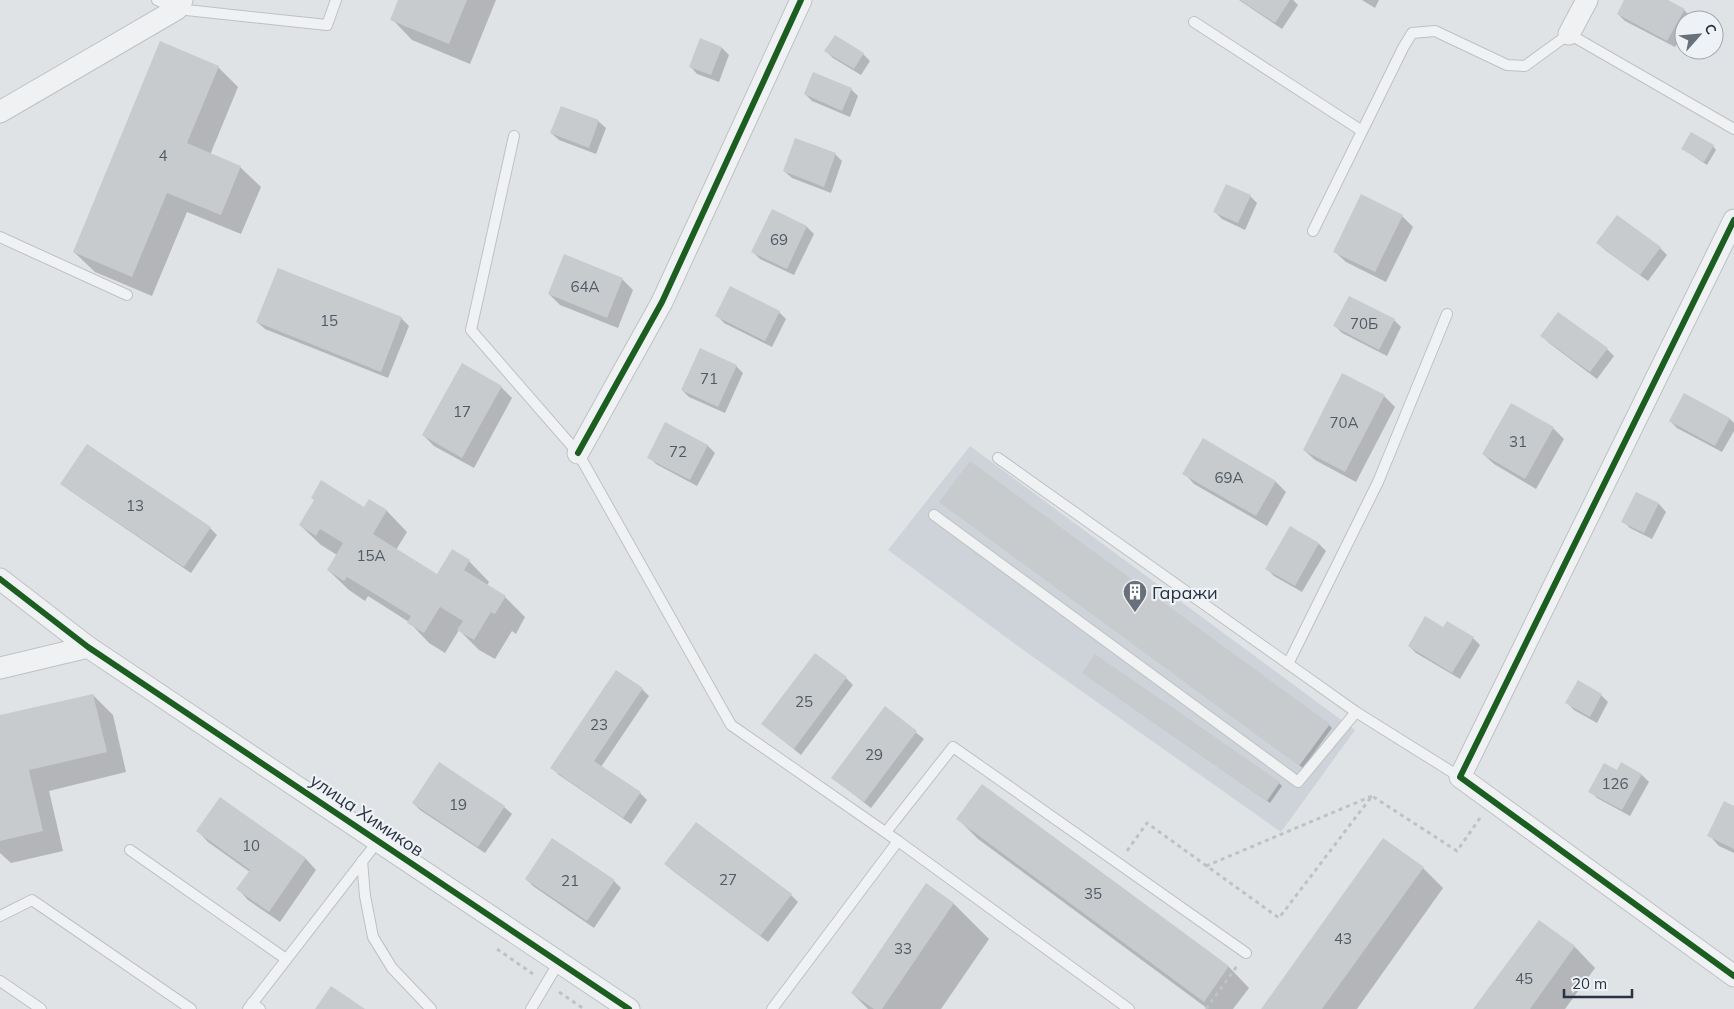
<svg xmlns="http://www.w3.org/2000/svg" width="1734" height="1009" font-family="Mulish,sans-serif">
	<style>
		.built { fill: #ced3d9 }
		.shadow { fill: #0003 }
		.building { fill: #c8cbce }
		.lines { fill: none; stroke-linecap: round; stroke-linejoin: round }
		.lane-casing { stroke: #bec1c4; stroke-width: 12 }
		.street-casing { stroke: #bec1c4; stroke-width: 23 }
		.path { stroke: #bec2c5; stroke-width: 3; stroke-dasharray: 4 4; stroke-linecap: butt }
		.lane { stroke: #f0f1f3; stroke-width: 10 }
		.street { stroke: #f0f1f3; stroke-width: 21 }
		.cycleway-casing { stroke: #eef2f6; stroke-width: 9 }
		.cycleway { stroke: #1b5e20; stroke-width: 6 }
		.labels { text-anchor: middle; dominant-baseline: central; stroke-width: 4.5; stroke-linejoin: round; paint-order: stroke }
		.number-label { font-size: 15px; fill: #505a64 }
		.poi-label { font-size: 18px; fill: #273340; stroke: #eef2f6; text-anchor: start }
		.street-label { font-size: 18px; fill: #273340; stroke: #eef2f6 }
	</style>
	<rect width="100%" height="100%" fill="#e0e3e6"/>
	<!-- built -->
	<polygon class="built" points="970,446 1355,730 1281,832 1019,647 888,550"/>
	<!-- shadow -->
	<g class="shadow">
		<polygon points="400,0 496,0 470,64 412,40 392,19"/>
		<polygon points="1239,0 1293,0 1298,5 1282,29"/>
		<polygon points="1362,0 1379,0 1375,8"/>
		<polygon points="1625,0 1666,0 1684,10 1691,17 1689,20 1684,20 1684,30 1675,47 1625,21 1618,14"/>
		<polygon points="700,40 722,48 729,55 719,82 697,74 690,66"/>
		<polygon points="826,51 863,54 870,61 861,75 833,58"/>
		<polygon points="218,67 238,87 210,155 240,167 261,187 241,234 187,212 152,296 95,272 74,252"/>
		<polygon points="851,89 858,96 850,117 812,101 805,94"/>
		<polygon points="598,121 606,128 596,154 559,140 551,133"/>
		<polygon points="1713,146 1716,150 1707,165 1683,149"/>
		<polygon points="835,154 842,161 831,193 792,178 784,171"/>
		<polygon points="1250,196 1257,203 1245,230 1222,219 1215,212"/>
		<polygon points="1362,196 1402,216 1413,227 1386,282 1346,262 1335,252"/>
		<polygon points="772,211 807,227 814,234 794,275 760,259 753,252"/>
		<polygon points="1598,243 1660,248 1667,255 1648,281 1605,250"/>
		<polygon points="622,279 633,290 618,328 560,305 549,294"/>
		<polygon points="779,312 786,319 772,347 724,323 717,315"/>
		<polygon points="401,318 409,326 388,378 265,329 257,322"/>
		<polygon points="1394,320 1401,327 1387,356 1342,333 1335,326"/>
		<polygon points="1542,336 1607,349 1614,356 1597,379 1549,343"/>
		<polygon points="462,365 501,387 512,398 474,468 434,446 423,435"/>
		<polygon points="736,366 743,373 725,413 689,397 682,390"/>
		<polygon points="1384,396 1395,407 1356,482 1315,460 1304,450"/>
		<polygon points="1511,404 1553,428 1564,439 1536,489 1494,464 1483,454"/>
		<polygon points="1730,419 1734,423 1734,431 1722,452 1677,428 1670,421"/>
		<polygon points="666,424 708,446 715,453 697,486 656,464 649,457"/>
		<polygon points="1184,473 1276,482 1286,492 1267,526 1194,484"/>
		<polygon points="62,483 210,528 217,535 191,573 69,490"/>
		<polygon points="1637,494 1659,504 1666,512 1652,539 1630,528 1623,521"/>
		<polygon points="369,501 387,511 407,532 396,550 437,576 469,561 489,582 487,586 505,597 525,617 516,634 512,631 495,659 479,650 459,630 445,653 429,643 409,622 368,596 365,601 349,590 328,570 337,555 321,545 300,525 364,509"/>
		<polygon points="944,505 1329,725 1332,728 1303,768"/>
		<polygon points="1290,528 1319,544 1326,551 1302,592 1274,576 1267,569"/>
		<polygon points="1473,638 1480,645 1460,679 1416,653 1409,646"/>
		<polygon points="1087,676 1279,783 1282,786 1270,803"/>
		<polygon points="846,678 853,685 801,755 763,724"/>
		<polygon points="642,689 649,696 601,767 640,793 647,800 631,824 559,775 552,768"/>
		<polygon points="93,695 113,715 126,772 49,791 63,851 11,863 0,853 0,717"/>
		<polygon points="1601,695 1608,702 1597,723 1574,710 1567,703"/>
		<polygon points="885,708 924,739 871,808 833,778"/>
		<polygon points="440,763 504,807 512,814 485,853 420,810 413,803"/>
		<polygon points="1617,772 1642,775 1649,782 1630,816 1597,798 1590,791"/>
		<polygon points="982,786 1229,967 1249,988 1233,1009 1208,1009 978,839 958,819"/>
		<polygon points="220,799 306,859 316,870 280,922 248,900 238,889 250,872 208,842 198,831"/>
		<polygon points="1734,808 1734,853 1719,846 1709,835"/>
		<polygon points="666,864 791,895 798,902 768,942 673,871"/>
		<polygon points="1423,868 1443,888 1357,1009 1263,1009"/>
		<polygon points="526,879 614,881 621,888 594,928 533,886"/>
		<polygon points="927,885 954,904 989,939 941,1009 868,1009 852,993"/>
		<polygon points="1539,922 1575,947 1595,968 1565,1009 1475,1009"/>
	</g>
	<!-- building -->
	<g class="building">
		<polygon points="398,0 467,0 449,44 390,20"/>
		<polygon points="1240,0 1290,0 1275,23"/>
		<polygon points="1624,0 1668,0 1685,9 1667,41 1617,14"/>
		<polygon points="835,35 864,53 854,69 824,51"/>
		<polygon points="700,38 722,47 711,75 689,67"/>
		<polygon points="160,41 219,66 187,143 241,166 221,215 167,193 132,277 73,252"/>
		<polygon points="813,72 852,88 842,111 804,94"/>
		<polygon points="561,106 599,120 589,148 550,133"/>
		<polygon points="1691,132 1714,145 1704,162 1681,149"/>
		<polygon points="795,138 836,153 824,187 783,171"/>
		<polygon points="1226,184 1251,195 1238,223 1213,212"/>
		<polygon points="1361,194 1403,215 1375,272 1333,252"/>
		<polygon points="772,209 807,226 787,269 751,252"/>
		<polygon points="1617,215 1661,247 1640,275 1596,243"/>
		<polygon points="564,254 623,278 607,318 548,294"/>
		<polygon points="278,268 402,317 381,372 256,322"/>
		<polygon points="730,286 780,311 765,341 715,316"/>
		<polygon points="1349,296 1395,319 1379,350 1333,326"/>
		<polygon points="1558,312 1608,348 1590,372 1540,336"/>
		<polygon points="700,348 737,365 718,407 681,390"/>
		<polygon points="462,363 502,386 462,458 422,435"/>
		<polygon points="1342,373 1385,395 1345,472 1303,450"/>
		<polygon points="1684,393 1730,418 1715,446 1669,421"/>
		<polygon points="1511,403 1554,427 1525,479 1482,454"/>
		<polygon points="665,422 708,445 690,480 647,458"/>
		<polygon points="1203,438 1276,481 1256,516 1182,474"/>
		<polygon points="87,444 211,527 184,567 60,484"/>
		<polygon points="970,461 1330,724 1299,766 939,502"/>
		<polygon points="321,480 364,507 369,499 387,510 373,534 437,574 452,549 470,560 464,570 506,596 495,614 491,612 474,640 457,630 463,621 440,607 424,633 407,623 411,616 347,577 344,581 327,570 343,543 320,529 316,536 299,525 314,500 311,498"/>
		<polygon points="1636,492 1659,503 1644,533 1621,522"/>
		<polygon points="1290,526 1319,543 1295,586 1265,569"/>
		<polygon points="1425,616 1443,627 1447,621 1474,637 1452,673 1408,646"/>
		<polygon points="815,653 847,677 794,749 761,724"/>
		<polygon points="1095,654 1280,782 1267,801 1082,673"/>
		<polygon points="616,670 643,688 594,761 641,792 623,818 550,768"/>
		<polygon points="1578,680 1602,694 1590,717 1565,703"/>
		<polygon points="93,694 107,752 29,770 43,831 0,841 0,715"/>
		<polygon points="885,706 917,731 864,802 831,778"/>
		<polygon points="439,762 505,806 478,847 412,803"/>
		<polygon points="1621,762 1642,774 1622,810 1588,792 1604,763 1617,770"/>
		<polygon points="982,784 1229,966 1204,1002 956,819"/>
		<polygon points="220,797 306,858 269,912 236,889 250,870 196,831"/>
		<polygon points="1724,801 1734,806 1734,849 1707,836"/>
		<polygon points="696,822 792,894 760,936 664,864"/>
		<polygon points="552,838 615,880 587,921 525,879"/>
		<polygon points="1383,838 1424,867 1322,1009 1261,1009"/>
		<polygon points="926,883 954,903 882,1009 874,1009 851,993"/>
		<polygon points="1539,920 1575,946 1530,1009 1473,1009"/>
		<polygon points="331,986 365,1009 315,1009"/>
	</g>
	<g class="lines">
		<defs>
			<g id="lane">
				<polyline points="157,0 177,9 327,25 336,0"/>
				<polyline points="1194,22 1362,131"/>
				<polyline points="514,136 471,330 578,453 731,725 898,841"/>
				<polyline points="1313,231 1403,48 1412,33 1435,31 1507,65 1525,66 1569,34 1734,129"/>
				<polyline points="0,237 127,295"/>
				<polyline points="998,458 1356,712 1460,777"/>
				<polyline points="934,515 1298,782 1356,712"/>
				<polyline points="1288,664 1378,482 1447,314"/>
				<polyline points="886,832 953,747 1246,953"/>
				<polyline points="130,850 286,959"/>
				<polyline points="362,861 365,896 373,937 392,968 431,1009"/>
				<polyline points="0,916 32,900 191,1009"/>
				<polyline points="0,981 41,1009"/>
				<polyline points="252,1003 260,1009"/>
				<polyline points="248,1009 378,841"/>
				<polyline points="531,1009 559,962"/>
				<polyline points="772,1009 898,841 1129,1009"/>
			</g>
			<g id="street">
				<polyline points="1569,34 1587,0"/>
				<polyline points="0,112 177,9 182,0"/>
				<polyline points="1734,220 1460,777 1734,976"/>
				<polyline points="578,453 662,302 801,0"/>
				<polyline points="0,579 88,647 629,1009"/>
				<polyline points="0,668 88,647"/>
			</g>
		</defs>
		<!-- lane casing -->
		<use href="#lane" class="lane-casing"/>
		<!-- street casing -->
		<use href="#street" class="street-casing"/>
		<!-- path -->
		<g class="path">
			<polyline points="1127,851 1147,823 1279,918 1372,796 1457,851 1480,818"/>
			<polyline points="1206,866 1372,796"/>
			<polyline points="497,949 533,974"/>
			<polyline points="559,992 584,1009"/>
			<polyline points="1206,1009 1237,966"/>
		</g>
		<!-- lane -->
		<use href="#lane" class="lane"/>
		<!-- street -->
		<use href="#street" class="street"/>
		<defs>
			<g id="cycleway">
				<polyline points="1734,220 1460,777 1734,976"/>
				<polyline points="578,453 662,302 801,0"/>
				<polyline points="0,579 88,647 629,1009"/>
			</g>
		</defs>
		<!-- cycleway casing -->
		<use href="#cycleway" class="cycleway-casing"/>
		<!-- cycleway -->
		<use href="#cycleway" class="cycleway"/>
	</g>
	<!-- icons -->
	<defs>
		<symbol id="building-pin" viewBox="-11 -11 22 30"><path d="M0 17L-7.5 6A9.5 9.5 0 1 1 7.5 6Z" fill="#68717a" stroke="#eef2f6"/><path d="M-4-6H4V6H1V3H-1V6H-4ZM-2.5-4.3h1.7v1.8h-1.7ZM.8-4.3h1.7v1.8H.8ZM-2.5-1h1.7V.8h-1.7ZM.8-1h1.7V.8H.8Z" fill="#fff"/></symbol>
	</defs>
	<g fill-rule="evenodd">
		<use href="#building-pin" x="1121" y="578" width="28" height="38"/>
	</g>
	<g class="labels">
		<!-- number labels -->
		<g class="number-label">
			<text x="163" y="155">4</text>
			<text x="779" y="239">69</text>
			<text x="585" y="286">64А</text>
			<text x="329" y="320">15</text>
			<text x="1364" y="323">70Б</text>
			<text x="709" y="378">71</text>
			<text x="462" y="411">17</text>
			<text x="1344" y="422">70А</text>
			<text x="1518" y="441">31</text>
			<text x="678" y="451">72</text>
			<text x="1229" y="477">69А</text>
			<text x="135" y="505">13</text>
			<text x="371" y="555">15А</text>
			<text x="804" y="701">25</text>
			<text x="599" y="724">23</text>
			<text x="874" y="754">29</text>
			<text x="1615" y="783">126</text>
			<text x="458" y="804">19</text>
			<text x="251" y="845">10</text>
			<text x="728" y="879">27</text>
			<text x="570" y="880">21</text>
			<text x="1093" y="893">35</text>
			<text x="1343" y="938">43</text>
			<text x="903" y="948">33</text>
			<text x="1524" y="978">45</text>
		</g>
		<!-- poi labels -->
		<g class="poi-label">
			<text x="1152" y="592">Гаражи</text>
		</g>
		<!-- street labels -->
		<g class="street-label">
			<text transform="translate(367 815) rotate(34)">улица Химиков</text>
		</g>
	</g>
	<!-- north arrow -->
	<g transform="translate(1699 35) rotate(63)"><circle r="24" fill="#eef2f6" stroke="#9ea6ad"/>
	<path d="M0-4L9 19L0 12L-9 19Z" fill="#68717a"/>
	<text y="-8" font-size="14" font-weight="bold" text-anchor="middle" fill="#273340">С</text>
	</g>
	<!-- scale -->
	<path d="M1564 989v8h68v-8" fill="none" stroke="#273340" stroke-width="2.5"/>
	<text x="1572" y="989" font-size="15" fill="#273340" stroke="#eef2f6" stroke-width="4" paint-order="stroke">20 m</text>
</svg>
